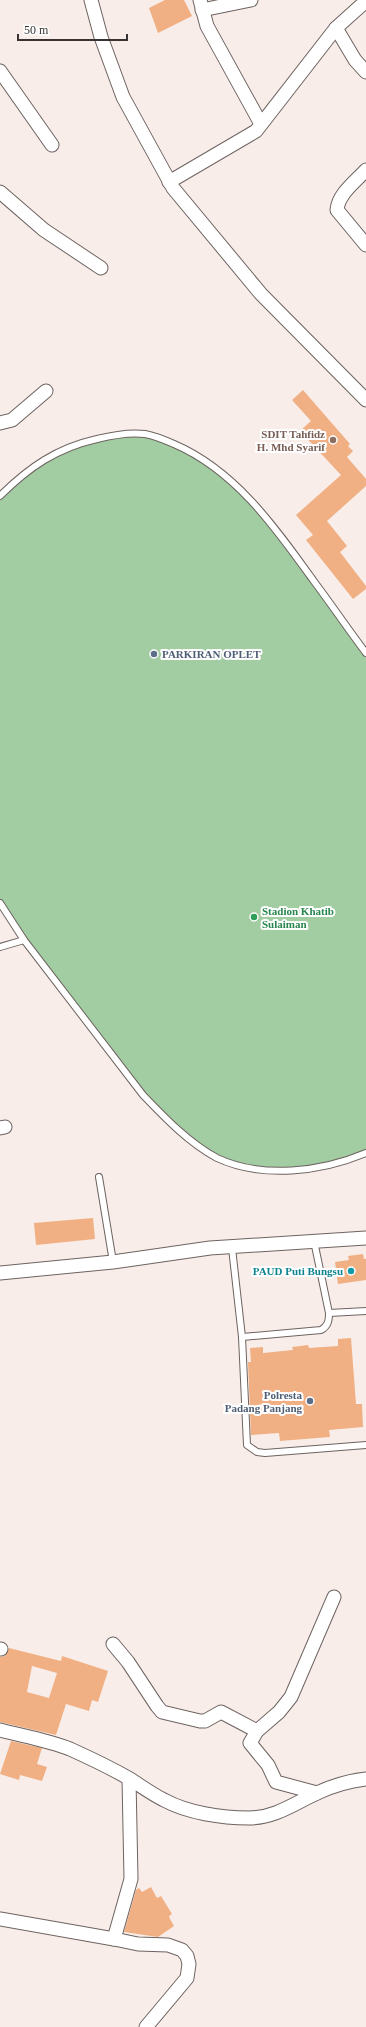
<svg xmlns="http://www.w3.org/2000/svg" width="366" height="2027" font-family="Georgia,serif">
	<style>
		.green { fill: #a2cca1 }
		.building { fill: #f0b083; fill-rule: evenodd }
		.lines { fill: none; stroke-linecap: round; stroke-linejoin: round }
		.service-casing { stroke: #6d6360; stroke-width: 8 }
		.minor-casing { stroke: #6d6360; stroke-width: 15 }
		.service { stroke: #fff; stroke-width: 6 }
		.minor { stroke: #fff; stroke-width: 13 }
		.education-dot { fill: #8d6e63; stroke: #fff; stroke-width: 1.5 }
		.service-dot { fill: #5c6f8a; stroke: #fff; stroke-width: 1.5 }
		.leisure-dot { fill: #2e9e5b; stroke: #fff; stroke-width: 1.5 }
		.culture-dot { fill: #0f9aa8; stroke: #fff; stroke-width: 1.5 }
		.labels { text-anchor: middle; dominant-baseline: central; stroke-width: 4; stroke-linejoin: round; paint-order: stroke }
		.education-label { font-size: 11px; font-weight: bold; fill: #785e54; stroke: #fff; text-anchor: end }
		.service-label { font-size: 11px; font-weight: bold; fill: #4e5e75; stroke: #fff; text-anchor: start }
		.leisure-label { font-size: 11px; font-weight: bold; fill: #27864d; stroke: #fff; text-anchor: start }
		.culture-label { font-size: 11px; font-weight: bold; fill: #0d838f; stroke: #fff; text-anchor: end }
	</style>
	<rect width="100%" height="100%" fill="#f8ede9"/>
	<!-- green -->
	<path class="green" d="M130 436H145L160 440 197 457 244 495 290 552 366 658V1151C322 1166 282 1174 235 1162 178 1148 122 1065 88 1019 57 980 27 941 0 899V499L43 461 75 447 108 438Z"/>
	<!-- building -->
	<g class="building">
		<polygon points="165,0 184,0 192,16 158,33 149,8"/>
		<polygon points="303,390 350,444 348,446 353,451 347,457 366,479 366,486 327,521 347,546 340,552 366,586 366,589 353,599 306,540 313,535 296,515 341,475 300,431 311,421 292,400"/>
		<polygon points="93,1218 95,1239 36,1245 34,1223"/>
		<polygon points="363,1254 364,1259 366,1259 366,1280 338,1284 335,1262 349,1260 348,1256"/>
		<polygon points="351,1338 356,1404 362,1404 363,1427 329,1430 330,1437 280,1441 279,1433 251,1435 248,1362 251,1362 250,1348 263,1347 263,1353 293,1350 292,1347 308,1345 309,1348 338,1346 338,1339"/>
		<path d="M9 1648 61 1661 62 1656 108 1671 98 1702 92 1700 89 1711 66 1704 56 1735 0 1722V1657L5 1656ZM32 1666 57 1673 49 1698 27 1692Z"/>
		<polygon points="11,1741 42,1748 37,1764 47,1767 42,1781 20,1775 19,1780 0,1774"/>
		<polygon points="151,1887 157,1898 161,1896 172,1914 169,1916 170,1919 174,1926 158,1937 124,1932 136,1890 139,1888 142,1892"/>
	</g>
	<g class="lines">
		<defs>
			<g id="service">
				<path d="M0 496C29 467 57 448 97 439 113 435 130 432 145 434 156 436 165 440 174 444 235 470 275 527 313 580 331 604 348 629 366 653"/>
				<path d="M0 903 24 940 143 1095C165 1118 189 1143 217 1158 262 1179 321 1172 366 1153"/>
				<polyline points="0,947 24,940"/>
				<polyline points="99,1177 113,1262"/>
				<polyline points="232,1248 242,1337 247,1445 257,1452 265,1453 366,1445"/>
				<polyline points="329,1313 366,1311"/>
				<path d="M242 1337 321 1330C328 1326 329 1321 329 1313L314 1241"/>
			</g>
			<g id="minor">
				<polyline points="91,0 101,37 123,97 173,188 261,294 366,400"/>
				<polyline points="200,0 207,26 261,124"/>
				<polyline points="202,10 251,0"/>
				<polyline points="336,28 355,60 366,72"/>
				<polyline points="0,71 52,145"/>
				<path d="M366 170C356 181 338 194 337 210L366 245"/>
				<polyline points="169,182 256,131 336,28 366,1"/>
				<polyline points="0,192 44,230 101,268"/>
				<polyline points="0,423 12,420 46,391"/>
				<polyline points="0,1128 5,1127"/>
				<polyline points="0,1273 113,1262 210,1248 366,1238"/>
				<polyline points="113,1644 128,1662 157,1706 162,1712 200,1721 205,1721 221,1712 257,1731"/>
				<polyline points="0,1649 1,1649"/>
				<path d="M0 1730C23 1736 48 1740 70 1749 90 1758 111 1768 130 1779 141 1786 152 1794 164 1800 188 1813 222 1818 249 1818 275 1818 295 1803 317 1793 332 1786 349 1781 366 1779"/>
				<polyline points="317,1793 276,1782 268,1765 250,1743 257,1731 279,1712 291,1697 334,1597"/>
				<polyline points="0,1919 114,1939 138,1944 168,1945 182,1950 187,1956 189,1964 187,1978 146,2027"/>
				<polyline points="114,1939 131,1879 129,1779"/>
			</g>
		</defs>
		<!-- service casing -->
		<use href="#service" class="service-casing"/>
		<!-- minor casing -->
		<use href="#minor" class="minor-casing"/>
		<!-- service -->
		<use href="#service" class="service"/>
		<!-- minor -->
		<use href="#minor" class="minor"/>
	</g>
	<!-- markers -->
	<circle class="education-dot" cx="333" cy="440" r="4"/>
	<g class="service-dot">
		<circle cx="154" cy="654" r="4"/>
		<circle cx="310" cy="1401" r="4"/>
	</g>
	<circle class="leisure-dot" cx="254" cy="917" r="4"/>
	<circle class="culture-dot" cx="351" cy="1271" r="4"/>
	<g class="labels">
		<!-- education labels -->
		<g class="education-label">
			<text x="325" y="434">SDIT Tahfidz<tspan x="325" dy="13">H. Mhd Syarif</tspan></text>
		</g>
		<!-- service labels -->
		<g class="service-label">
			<text x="162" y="654">PARKIRAN OPLET</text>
			<text x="302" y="1395" text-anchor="end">Polresta<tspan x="302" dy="13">Padang Panjang</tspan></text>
		</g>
		<!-- leisure labels -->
		<g class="leisure-label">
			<text x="262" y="911">Stadion Khatib<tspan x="262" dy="13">Sulaiman</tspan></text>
		</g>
		<!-- culture labels -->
		<g class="culture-label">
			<text x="343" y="1271">PAUD Puti Bungsu</text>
		</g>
	</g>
	<!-- scale -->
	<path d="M18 34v6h109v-6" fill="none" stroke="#383332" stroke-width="2"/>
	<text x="24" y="34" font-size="12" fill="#383332" stroke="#ffffff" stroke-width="3" paint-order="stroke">50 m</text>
</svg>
